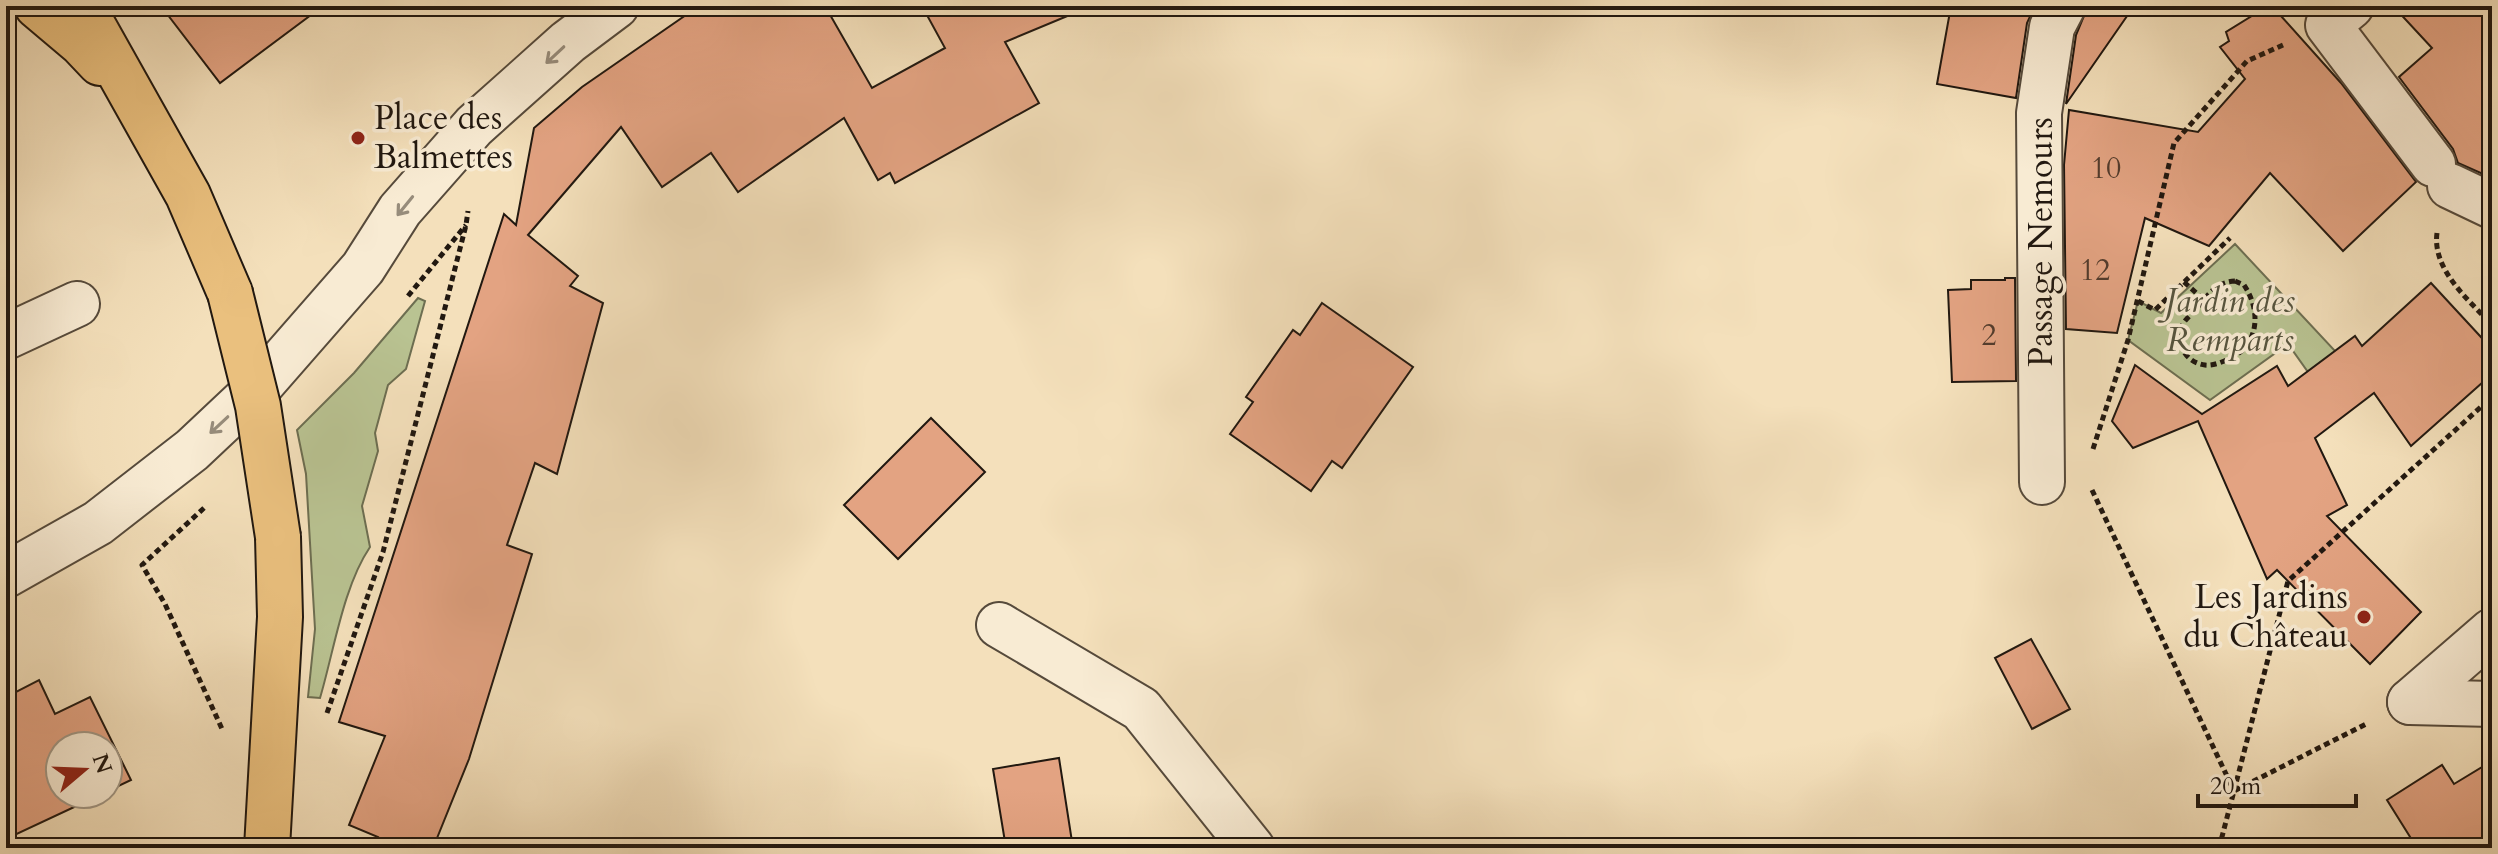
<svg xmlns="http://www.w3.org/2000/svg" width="2498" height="854" font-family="Cardo,serif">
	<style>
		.green { fill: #b9c392; stroke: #6d6e51; stroke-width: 2 }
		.building { fill: #e3a382; stroke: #211810; stroke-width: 2 }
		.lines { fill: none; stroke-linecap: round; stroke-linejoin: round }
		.minor-casing { stroke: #564a3b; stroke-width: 48 }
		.major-casing { stroke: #211810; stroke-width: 48 }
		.path { stroke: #211810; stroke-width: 5; stroke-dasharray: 6 4; stroke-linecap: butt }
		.minor { stroke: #f8ebd3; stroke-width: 44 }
		.major { stroke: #eac07e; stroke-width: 44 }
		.major-bridge-casing { stroke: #211810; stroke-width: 48; stroke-linecap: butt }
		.major-bridge { stroke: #eac07e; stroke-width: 44 }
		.oneway { stroke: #978c7b }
		.poi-dot { fill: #8f2418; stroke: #f8ebd3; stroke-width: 3 }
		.labels { text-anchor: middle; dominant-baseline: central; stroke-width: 7; stroke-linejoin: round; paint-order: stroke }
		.number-label { font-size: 30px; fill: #523b2c }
		.poi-label { font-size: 34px; fill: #211810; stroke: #f8ebd3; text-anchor: start }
		.street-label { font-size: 34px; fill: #211810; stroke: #f8ebd3 }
		.park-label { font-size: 34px; font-style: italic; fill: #56543e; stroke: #f8ebd3 }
	</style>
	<rect width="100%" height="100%" fill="#f4e0bb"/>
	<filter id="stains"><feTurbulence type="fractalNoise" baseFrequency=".0025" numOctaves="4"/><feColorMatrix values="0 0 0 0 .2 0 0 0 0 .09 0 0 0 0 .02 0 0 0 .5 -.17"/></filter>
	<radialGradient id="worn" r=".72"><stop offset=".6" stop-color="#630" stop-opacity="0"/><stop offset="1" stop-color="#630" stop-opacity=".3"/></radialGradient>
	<!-- green -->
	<g class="green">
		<polygon points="2235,244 2336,352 2308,372 2288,344 2210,400 2128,340 2138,301 2161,313"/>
		<path d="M418 298 425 301 406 369 388 385 375 433 378 451 362 506 370 547C343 587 334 651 320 698L308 697 315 629 306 474 297 430 354 373Z"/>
	</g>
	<!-- building -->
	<g class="building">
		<polygon points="161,6 323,6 220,83"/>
		<polygon points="699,6 825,6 872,88 945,48 922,6 1089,7 1005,42 1039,103 895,183 890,173 878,180 844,118 738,192 711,153 662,187 621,127 528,235 578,276 570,286 603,303 557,474 535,463 507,545 532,554 469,759 433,848 374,848 378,837 349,825 385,736 339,722 504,214 516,225 534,128 582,87"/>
		<polygon points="1951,6 2035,6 2027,23 2016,98 1937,84"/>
		<polygon points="2088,6 2134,6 2066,104 2076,35"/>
		<polygon points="2268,6 2272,6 2341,83 2416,182 2343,251 2270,173 2209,246 2145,218 2117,333 2066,329 2064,165 2069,110 2198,132 2245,79 2220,47 2229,41 2226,32"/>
		<polygon points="2393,6 2492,6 2492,178 2458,163 2453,149 2399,77 2432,48"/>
		<polygon points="2005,278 2015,278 2016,381 1952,382 1948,290 1971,289 1971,280 2005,280"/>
		<polygon points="2431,283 2492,349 2492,374 2411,446 2374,393 2315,438 2347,505 2327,516 2421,612 2370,664 2277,570 2267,579 2198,421 2133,448 2112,421 2135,365 2202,414 2277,366 2288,386 2355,336 2362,346"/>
		<polygon points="1322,303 1413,367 1342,468 1332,461 1311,491 1230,434 1253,402 1246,397 1293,330 1300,335"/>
		<polygon points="931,418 985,472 898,559 844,505"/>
		<polygon points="2031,639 2070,709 2032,729 1995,658"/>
		<polygon points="39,680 55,714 90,697 131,780 108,791 108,746 60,746 60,794 102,794 6,839 6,697"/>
		<polygon points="1059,758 1073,848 1006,848 993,769"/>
		<polygon points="2492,761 2492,848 2417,848 2387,800 2442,765 2454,784"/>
	</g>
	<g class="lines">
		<defs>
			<g id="minor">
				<polyline points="2351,6 2328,25 2433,164"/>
				<polyline points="2450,186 2492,206"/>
				<polyline points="6,337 77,304"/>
				<polyline points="2042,482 2039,113 2052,27 2063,6"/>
				<polyline points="6,575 98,523 192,450 259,387 363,268 400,210 474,126 568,42 616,6"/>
				<polyline points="999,625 1141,709 1252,848"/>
				<polyline points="2410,702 2492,631"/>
				<polyline points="2410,702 2492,704"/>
			</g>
			<g id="major">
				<polyline points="37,6 82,44 100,63"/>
				<polyline points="82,6 188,195 230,293"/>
				<polyline points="267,848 280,617 278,537"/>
			</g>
		</defs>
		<!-- minor casing -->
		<use href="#minor" class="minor-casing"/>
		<!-- major casing -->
		<use href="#major" class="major-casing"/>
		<!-- path -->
		<g class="path">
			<path d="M2437 233C2432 270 2469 300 2492 325"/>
			<path d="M2235 281 2244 285C2261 310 2260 345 2229 359 2222 362 2213 366 2205 365 2187 363 2176 346 2181 328 2183 321 2191 315 2196 309 2208 295 2216 282 2235 281Z"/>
			<polyline points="2184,282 2204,300"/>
			<polyline points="408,296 466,225"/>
			<polyline points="2138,301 2155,310 2230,238"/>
			<polyline points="2093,449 2128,340 2174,143 2247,61 2283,45"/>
			<polyline points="2092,490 2234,791"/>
			<polyline points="204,508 142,565 165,604 223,731"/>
			<polyline points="327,713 383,552 466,225 468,211"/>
			<polyline points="2234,791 2288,581 2492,397"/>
			<polyline points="2219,848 2234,791 2366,724"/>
		</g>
		<!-- minor -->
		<use href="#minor" class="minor"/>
		<!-- major -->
		<use href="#major" class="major"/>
		<defs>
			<polyline id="major-bridge" points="230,293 258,406 278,537"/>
		</defs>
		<!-- major-bridge casing -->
		<use href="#major-bridge" class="major-bridge-casing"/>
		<!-- major-bridge -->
		<use href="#major-bridge" class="major-bridge"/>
	</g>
	<!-- one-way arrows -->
	<defs><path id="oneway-shaft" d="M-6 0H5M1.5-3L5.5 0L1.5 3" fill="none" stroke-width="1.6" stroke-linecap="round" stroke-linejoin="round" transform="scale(2)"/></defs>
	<g class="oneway">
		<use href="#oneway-shaft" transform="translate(555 55) rotate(137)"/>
		<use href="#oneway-shaft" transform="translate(405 206) rotate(129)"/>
		<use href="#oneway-shaft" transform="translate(219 425) rotate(137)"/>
	</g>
	<!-- markers -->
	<g class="poi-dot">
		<circle cx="358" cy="138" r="8"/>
		<circle cx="2364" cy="617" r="8"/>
	</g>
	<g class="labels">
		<!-- number labels -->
		<g class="number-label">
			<text x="2106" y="168">10</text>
			<text x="2095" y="270">12</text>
			<text x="1989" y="335">2</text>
		</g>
		<!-- poi labels -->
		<g class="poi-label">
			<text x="374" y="118">Place des<tspan x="374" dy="39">Balmettes</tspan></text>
			<text x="2348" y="597" text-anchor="end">Les Jardins<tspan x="2348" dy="39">du Château</tspan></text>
		</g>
		<!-- street labels -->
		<g class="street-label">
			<text transform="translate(2041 242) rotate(-90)">Passage Nemours</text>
		</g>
		<!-- park labels -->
		<g class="park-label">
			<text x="2230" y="301">Jardin des<tspan x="2230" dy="39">Remparts</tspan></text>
		</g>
	</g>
	<!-- margin -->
	<rect width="2498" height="854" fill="none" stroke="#f4e0bb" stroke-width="32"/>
	<rect x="8" y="8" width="2482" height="838" fill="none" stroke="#211810" stroke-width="4"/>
	<rect x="16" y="16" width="2466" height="822" fill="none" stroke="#211810" stroke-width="2"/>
	<!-- north arrow -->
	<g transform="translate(84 770) rotate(71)"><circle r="38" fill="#f8ebd3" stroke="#a29785" stroke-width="2"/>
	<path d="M0-6L14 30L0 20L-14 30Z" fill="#8f2418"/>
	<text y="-12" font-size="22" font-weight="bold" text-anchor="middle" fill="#211810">N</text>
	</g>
	<!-- scale -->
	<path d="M2198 794v12h158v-12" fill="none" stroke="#211810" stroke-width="4"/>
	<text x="2210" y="794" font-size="24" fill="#211810" stroke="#f8ebd3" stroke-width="6" paint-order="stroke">20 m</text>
	<rect width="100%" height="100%" filter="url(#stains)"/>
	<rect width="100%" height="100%" fill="url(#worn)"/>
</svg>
